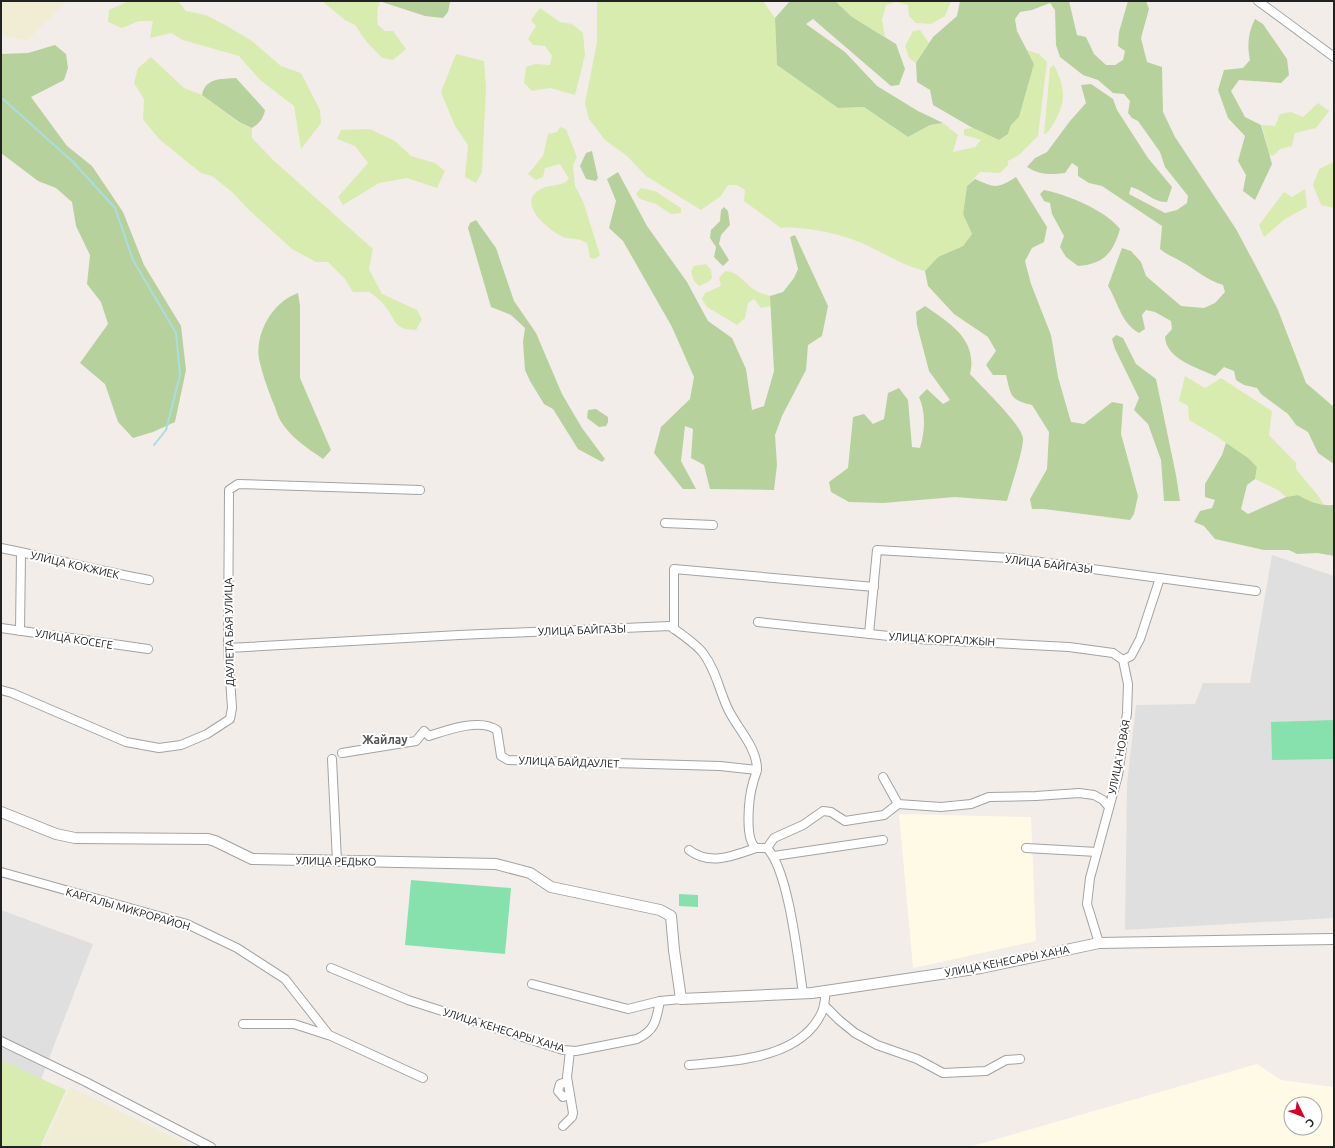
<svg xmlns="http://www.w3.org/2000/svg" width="1335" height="1148" font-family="Ubuntu,sans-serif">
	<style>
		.residential { fill: #e0dfdf }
		.education { fill: #fffae5; fill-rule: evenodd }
		.farmland { fill: #f0edd4 }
		.grass { fill: #d9ecaf }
		.forest { fill: #b7d19d }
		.pitch { fill: #87e1ac }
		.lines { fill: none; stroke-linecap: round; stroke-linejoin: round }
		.stream { stroke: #a9dee0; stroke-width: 2 }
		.minor-casing { stroke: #a3a3a3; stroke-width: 10 }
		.tertiary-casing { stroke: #a3a3a3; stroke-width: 12 }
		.minor { stroke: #fff; stroke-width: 8 }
		.tertiary { stroke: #fff; stroke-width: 10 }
		.labels { text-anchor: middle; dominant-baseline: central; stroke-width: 4; stroke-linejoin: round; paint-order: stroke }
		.street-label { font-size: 11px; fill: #222; stroke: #fff }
		.neighbourhood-label { font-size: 12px; font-weight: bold; fill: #555; stroke: #fff }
	</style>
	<rect width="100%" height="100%" fill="#f2ede9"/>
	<!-- residential -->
	<g class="residential">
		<polygon points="1272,555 1334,576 1334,918 1125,930 1127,783 1136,705 1195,704 1203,683 1250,683"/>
		<polygon points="1,910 93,944 15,1147 1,1147"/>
	</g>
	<!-- education -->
	<g class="education">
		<polygon points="899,814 1031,817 1036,941 913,968"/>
		<path d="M1257 1064 1281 1080 1334 1087V1147H969ZM1291 1104H1315V1128H1291Z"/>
	</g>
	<!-- farmland -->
	<g class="farmland">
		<polygon points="1,1 67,1 27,40 1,36"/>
		<polygon points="70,1087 193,1147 42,1147"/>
	</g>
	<!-- grass -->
	<g class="grass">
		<polygon points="129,1 178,1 186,11 206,15 227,26 252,41 281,66 301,73 320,110 321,123 301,149 294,106 260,80 239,56 183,40 171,33 150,38 153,21 139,21 122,28 108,22 109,10"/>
		<polygon points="322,1 380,2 377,11 378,25 385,31 393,31 406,49 393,60 382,58 366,41 355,25 345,20"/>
		<path d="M597 1H763L775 18 777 65 838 108 864 107 908 137 930 125 943 123 958 135 953 152 975 147 981 140 964 135V129L973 128 999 140 1008 134 1011 125 1019 117 1034 64 1027 50 1039 54 1047 62 1038 136 1019 155 1008 161V165L1000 173 980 172 967 186 963 214 972 234 963 246 938 257 925 271C896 264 875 246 848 238 829 232 800 226 781 228L744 201 745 190 737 185H728L721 196 701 210 646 176 627 156 605 140 589 119 585 103 597 42Z"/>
		<polygon points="835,1 951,1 945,16 931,24 916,23 909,16 908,5 896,2 886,5 882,20 885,37 852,17"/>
		<polygon points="540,8 560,22 572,24 583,33 585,55 575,95 550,88 532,91 524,83 526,67 535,64 550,65 552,56 545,46 533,45 528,39 536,26 531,20"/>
		<polygon points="920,30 929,43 916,63 909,58 905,46 913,31"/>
		<polygon points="456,54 484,61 486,87 482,172 476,183 465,177 468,145 455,126 441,92"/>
		<path d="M151 57 184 88 202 95 238 122 252 128V138L272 159 373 249 369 269 382 294 417 310 422 319 416 330C394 329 397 323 386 307 382 301 375 297 370 292H353L345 279 328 262H316L292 249 248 209 232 192 212 176 201 173 159 139 143 119 144 99 134 83 138 68Z"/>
		<path d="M1054 65C1065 88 1067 100 1054 123 1051 127 1049 133 1044 134L1050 68Z"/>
		<polygon points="1318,103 1329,111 1316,128 1295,133 1292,146 1280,149 1273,156 1269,154 1262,125 1275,126 1280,114 1291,112 1303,117"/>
		<path d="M560 127 566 129 577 157 573 165 575 186 583 201 600 255 595 259 590 258 587 243C583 241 579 239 575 239 571 238 566 239 563 237 548 230 513 201 543 188 552 184 562 187 569 179L560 164 545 168 543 177 536 180 528 174 543 156 548 134 557 132Z"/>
		<polygon points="370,129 395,141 411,156 435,163 445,171 437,188 407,178 379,183 343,205 338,197 368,163 355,146 337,139 341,130"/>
		<polygon points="1334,162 1334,208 1321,205 1313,185 1319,169"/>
		<polygon points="641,188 655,191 681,208 681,213 671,214 656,204 640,199 636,194"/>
		<polygon points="1305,189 1307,207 1285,219 1264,237 1259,225 1284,192 1292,197"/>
		<polygon points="706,264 711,270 712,278 708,282 699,286 694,281 691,271 694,266"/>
		<path d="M725 271C738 271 744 283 755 290 759 293 765 294 770 296L771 306 761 308 754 299 748 303 745 318 737 325 707 307 702 299 705 293 721 286 719 278Z"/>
		<path d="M1185 376 1205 388 1221 378 1272 411 1269 435 1296 463V469C1305 481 1317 492 1324 505L1310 502 1298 495 1286 497 1278 490 1255 479 1257 467 1218 437 1189 420 1188 406 1179 401Z"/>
		<polygon points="1,1060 66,1090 40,1147 1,1147"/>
	</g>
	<!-- forest -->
	<g class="forest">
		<polygon points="379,1 448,1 450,2 448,12 443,18 425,16"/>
		<polygon points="790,1 835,1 852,17 896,44 905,69 899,85 891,86 813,19 806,24 845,52 877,86 918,111 943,123 930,125 908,137 864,107 838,108 777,65 775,18"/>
		<path d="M960 1H1069L1077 35 1086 37 1094 54 1106 65H1115L1123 60 1125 51 1118 46 1119 32 1128 1H1146L1149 9 1141 38 1147 62 1162 67 1163 112 1175 137 1236 229 1260 274 1278 310 1306 383 1334 407V464L1318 453 1308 432 1296 425 1288 414 1261 394 1257 388 1244 385 1236 380 1234 371 1224 367 1215 376C1198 368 1166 359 1165 337L1172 329 1171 321 1155 312 1146 310 1142 315 1145 329 1139 333C1121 323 1118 302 1108 286L1122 248 1131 251 1141 262 1146 276 1181 306 1204 308 1215 303 1225 292 1223 285C1207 280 1196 270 1182 262 1174 257 1167 255 1160 249L1162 226 1102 186 1089 183 1078 176V167L1072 163 1065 173C1051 175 1039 175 1027 167L1035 158 1047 152 1070 121 1086 103 1081 85 1091 84 1113 99 1117 110 1148 158 1172 187 1167 202C1153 203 1144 190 1131 187L1129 194 1165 213 1177 210 1187 203 1188 196 1165 167 1160 152 1138 121 1132 118 1128 113 1130 101 1124 94 1113 93 1098 80 1083 75 1060 57 1056 45 1055 10 1050 3 1032 10 1020 12 1015 19 1017 31 1034 64 1019 117 1011 125 1008 134 999 140 971 127 933 105 930 90 917 82 916 63 933 37 957 16Z"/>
		<path d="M1255 19 1263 24 1287 59 1289 75 1281 83 1239 80 1231 91 1245 117 1261 125 1272 164 1255 200 1243 191 1246 175 1238 161 1245 136 1228 118 1218 90 1224 70 1243 68 1250 60C1247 46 1248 32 1255 19Z"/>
		<polygon points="55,45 66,54 68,68 64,80 31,97 67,146 92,166 123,212 144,265 181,326 186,370 175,422 153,432 133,438 118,422 105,384 80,363 108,324 101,302 87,284 90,255 76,226 72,202 56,188 38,181 1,153 1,54 28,53"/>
		<path d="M236 78 265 110C263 119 260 123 252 128L239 122 202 95C205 78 221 79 236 78Z"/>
		<polygon points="592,151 598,178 596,181 586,179 580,166 586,153"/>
		<polygon points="618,172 647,226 687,282 708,321 732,338 746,369 752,410 764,406 774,371 770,296 783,292 794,278 798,269 790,237 795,235 828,306 822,336 808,345 806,370 782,416 775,435 777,465 774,490 710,489 704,465 691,458 693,429 685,426 681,461 696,489 683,489 654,453 661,427 690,399 694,377 672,327 623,241 609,228 616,201 607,179"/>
		<path d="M1016 177 1047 227 1044 242 1032 248 1025 261 1031 284 1051 335 1058 377 1071 422 1084 424 1112 402 1123 404 1121 434 1138 496 1134 514 1130 520 1044 509H1032L1030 499 1047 469 1049 432 1032 405C1010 400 1011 396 1006 375H993L986 365 996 351 988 337 954 314 928 286 925 271 938 257 963 246 972 234 963 214 967 186 975 179C995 188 997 189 1016 177Z"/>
		<path d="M1044 190C1068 195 1105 210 1120 229 1113 253 1104 264 1078 266L1066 257 1060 247 1064 236 1052 214 1050 203 1044 201 1040 194Z"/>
		<polygon points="724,207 728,211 730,225 721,235 719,244 729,260 723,266 714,257 716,247 710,238 711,230 720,221 721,210"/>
		<polygon points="476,220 496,248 514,301 536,333 562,394 582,428 605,459 602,462 578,449 553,409 544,404 530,381 525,370 523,342 525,328 511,315 491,307 468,228 470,223"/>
		<path d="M298 293 300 306V378L331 450 323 459C307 448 290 437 280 420 277 414 275 406 272 400 267 387 262 373 259 359 255 332 273 302 298 293Z"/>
		<path d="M925 306C950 323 978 340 970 374 981 386 1021 424 1023 438 1024 449 1010 489 1007 501L955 497 883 503 849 502 831 492 829 482 848 468 853 417 864 414 873 424 884 419 888 393 899 388 908 400 912 447 920 448C925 431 926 413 919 397L927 389 943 404 950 400 929 371 917 325 916 312Z"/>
		<polygon points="1116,335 1123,338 1136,364 1156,379 1176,475 1180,501 1164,501 1161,460 1148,424 1134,410 1139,398 1115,349 1112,339"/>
		<polygon points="596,409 608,417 608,422 606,426 599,427 587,418 588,410"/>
		<path d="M1226 443 1248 458 1257 467 1255 479 1247 485 1241 509 1248 514 1286 497 1298 495C1310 502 1320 506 1334 505V556L1318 553 1297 554 1289 550H1264L1215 539 1204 526 1194 522 1200 511 1212 508 1215 500 1205 497V484L1222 455Z"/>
	</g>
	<!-- pitch -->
	<g class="pitch">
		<polygon points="1334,720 1334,759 1272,760 1271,722"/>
		<polygon points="411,880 511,888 505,954 405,945"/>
		<polygon points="679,894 698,895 698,907 679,906"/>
	</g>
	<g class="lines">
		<!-- stream -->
		<polyline class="stream" points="3,99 73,162 115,208 133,260 176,333 180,375 166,430 154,445"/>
		<defs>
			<g id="minor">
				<polyline points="1258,1 1334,57"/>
				<polyline points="665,523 713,525"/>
				<path d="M1 548C51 558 99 571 149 580"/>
				<polyline points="758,622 917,639 1069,647 1113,653 1123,660"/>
				<polyline points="1,628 148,649"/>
				<polyline points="674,629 674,569 874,587"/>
				<polyline points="20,631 21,553"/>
				<polyline points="869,634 877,550 1010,558 1256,591"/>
				<path d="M228 648 459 635 670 626C681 634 695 643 703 653 716 670 719 690 728 709 737 728 756 746 757 768 757 773 754 778 753 783 749 796 744 839 756 848H767C789 871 798 960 803 993"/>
				<polyline points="1,690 12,693 126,742 159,748 181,745 207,734 230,719 232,708 228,648 229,490 238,484 420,490"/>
				<path d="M342 753 416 741 424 731 429 736C447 730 480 718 497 730L501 756 508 760 720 766 757 770"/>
				<polyline points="332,759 337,861"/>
				<polyline points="883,777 898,804 941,807 971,804 989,797 1036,796 1079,793 1094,795 1103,800 1109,807"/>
				<polyline points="767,848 774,838 803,825 823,811 831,812 845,821 884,815 898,804"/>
				<polyline points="1026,848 1097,852"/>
				<path d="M689 850C710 866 733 856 756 848"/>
				<polyline points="774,856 883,840"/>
				<polyline points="1,872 187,924 237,948 285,979 329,1035 423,1078"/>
				<polyline points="1099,943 1087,904 1090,878 1118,775 1127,713 1128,684 1123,660 1131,656 1140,639 1160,578"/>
				<path d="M331 968 408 1000 563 1050 576 1051 637 1039C656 1030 656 1020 660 1001"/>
				<polyline points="532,984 628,1009 660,1001 681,999"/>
				<polyline points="824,1005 839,1020 855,1033 877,1045 917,1059 943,1073 986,1071 1006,1060 1020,1059"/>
				<polyline points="243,1024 294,1024 328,1035"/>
				<polyline points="1,1041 86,1082 211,1147"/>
				<path d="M689 1065C734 1061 801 1059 822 1012 825 1005 825 997 826 990"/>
				<polyline points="568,1084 563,1083 560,1084 558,1091 563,1097 570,1095"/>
				<polyline points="563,1126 572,1117 573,1113 567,1077 570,1051"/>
			</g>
			<polyline id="tertiary" points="1,812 56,834 75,838 208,839 215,841 252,859 496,864 530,873 551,887 660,910 671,916 674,950 681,999 812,993 981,968 1099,943 1334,939"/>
		</defs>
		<!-- minor casing -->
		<use href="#minor" class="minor-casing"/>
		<!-- tertiary casing -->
		<use href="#tertiary" class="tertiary-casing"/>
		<!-- minor -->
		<use href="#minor" class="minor"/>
		<!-- tertiary -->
		<use href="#tertiary" class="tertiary"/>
	</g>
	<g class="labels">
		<!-- street labels -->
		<g class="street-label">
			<text transform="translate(1049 564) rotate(7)">УЛИЦА БАЙГАЗЫ</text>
			<text transform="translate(75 565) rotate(13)">УЛИЦА КОКЖИЕК</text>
			<text transform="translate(582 630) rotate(-2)">УЛИЦА БАЙГАЗЫ</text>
			<text transform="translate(229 632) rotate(-91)">ДАУЛЕТА БАЯ УЛИЦА</text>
			<text transform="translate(74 639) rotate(9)">УЛИЦА КОСЕГЕ</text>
			<text transform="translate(942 639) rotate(3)">УЛИЦА КОРГАЛЖЫН</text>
			<text transform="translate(1119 757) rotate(-79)">УЛИЦА НОВАЯ</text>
			<text transform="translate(569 762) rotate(2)">УЛИЦА БАЙДАУЛЕТ</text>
			<text transform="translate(336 861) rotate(1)">УЛИЦА РЕДЬКО</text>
			<text transform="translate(128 909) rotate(16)">КАРГАЛЫ МИКРОРАЙОН</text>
			<text transform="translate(1007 961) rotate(-11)">УЛИЦА КЕНЕСАРЫ ХАНА</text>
			<text transform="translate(504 1030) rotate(17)">УЛИЦА КЕНЕСАРЫ ХАНА</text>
		</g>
		<!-- neighbourhood labels -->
		<g class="neighbourhood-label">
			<text x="385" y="739">Жайлау</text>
		</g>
	</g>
	<!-- border -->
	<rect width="1335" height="1148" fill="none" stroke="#222222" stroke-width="4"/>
	<!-- north arrow -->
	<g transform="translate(1303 1116) rotate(133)"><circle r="19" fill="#ffffff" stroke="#a7a7a7"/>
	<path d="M0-3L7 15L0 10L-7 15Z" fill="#d4002a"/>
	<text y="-6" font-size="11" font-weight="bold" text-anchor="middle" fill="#222222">С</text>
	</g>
</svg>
